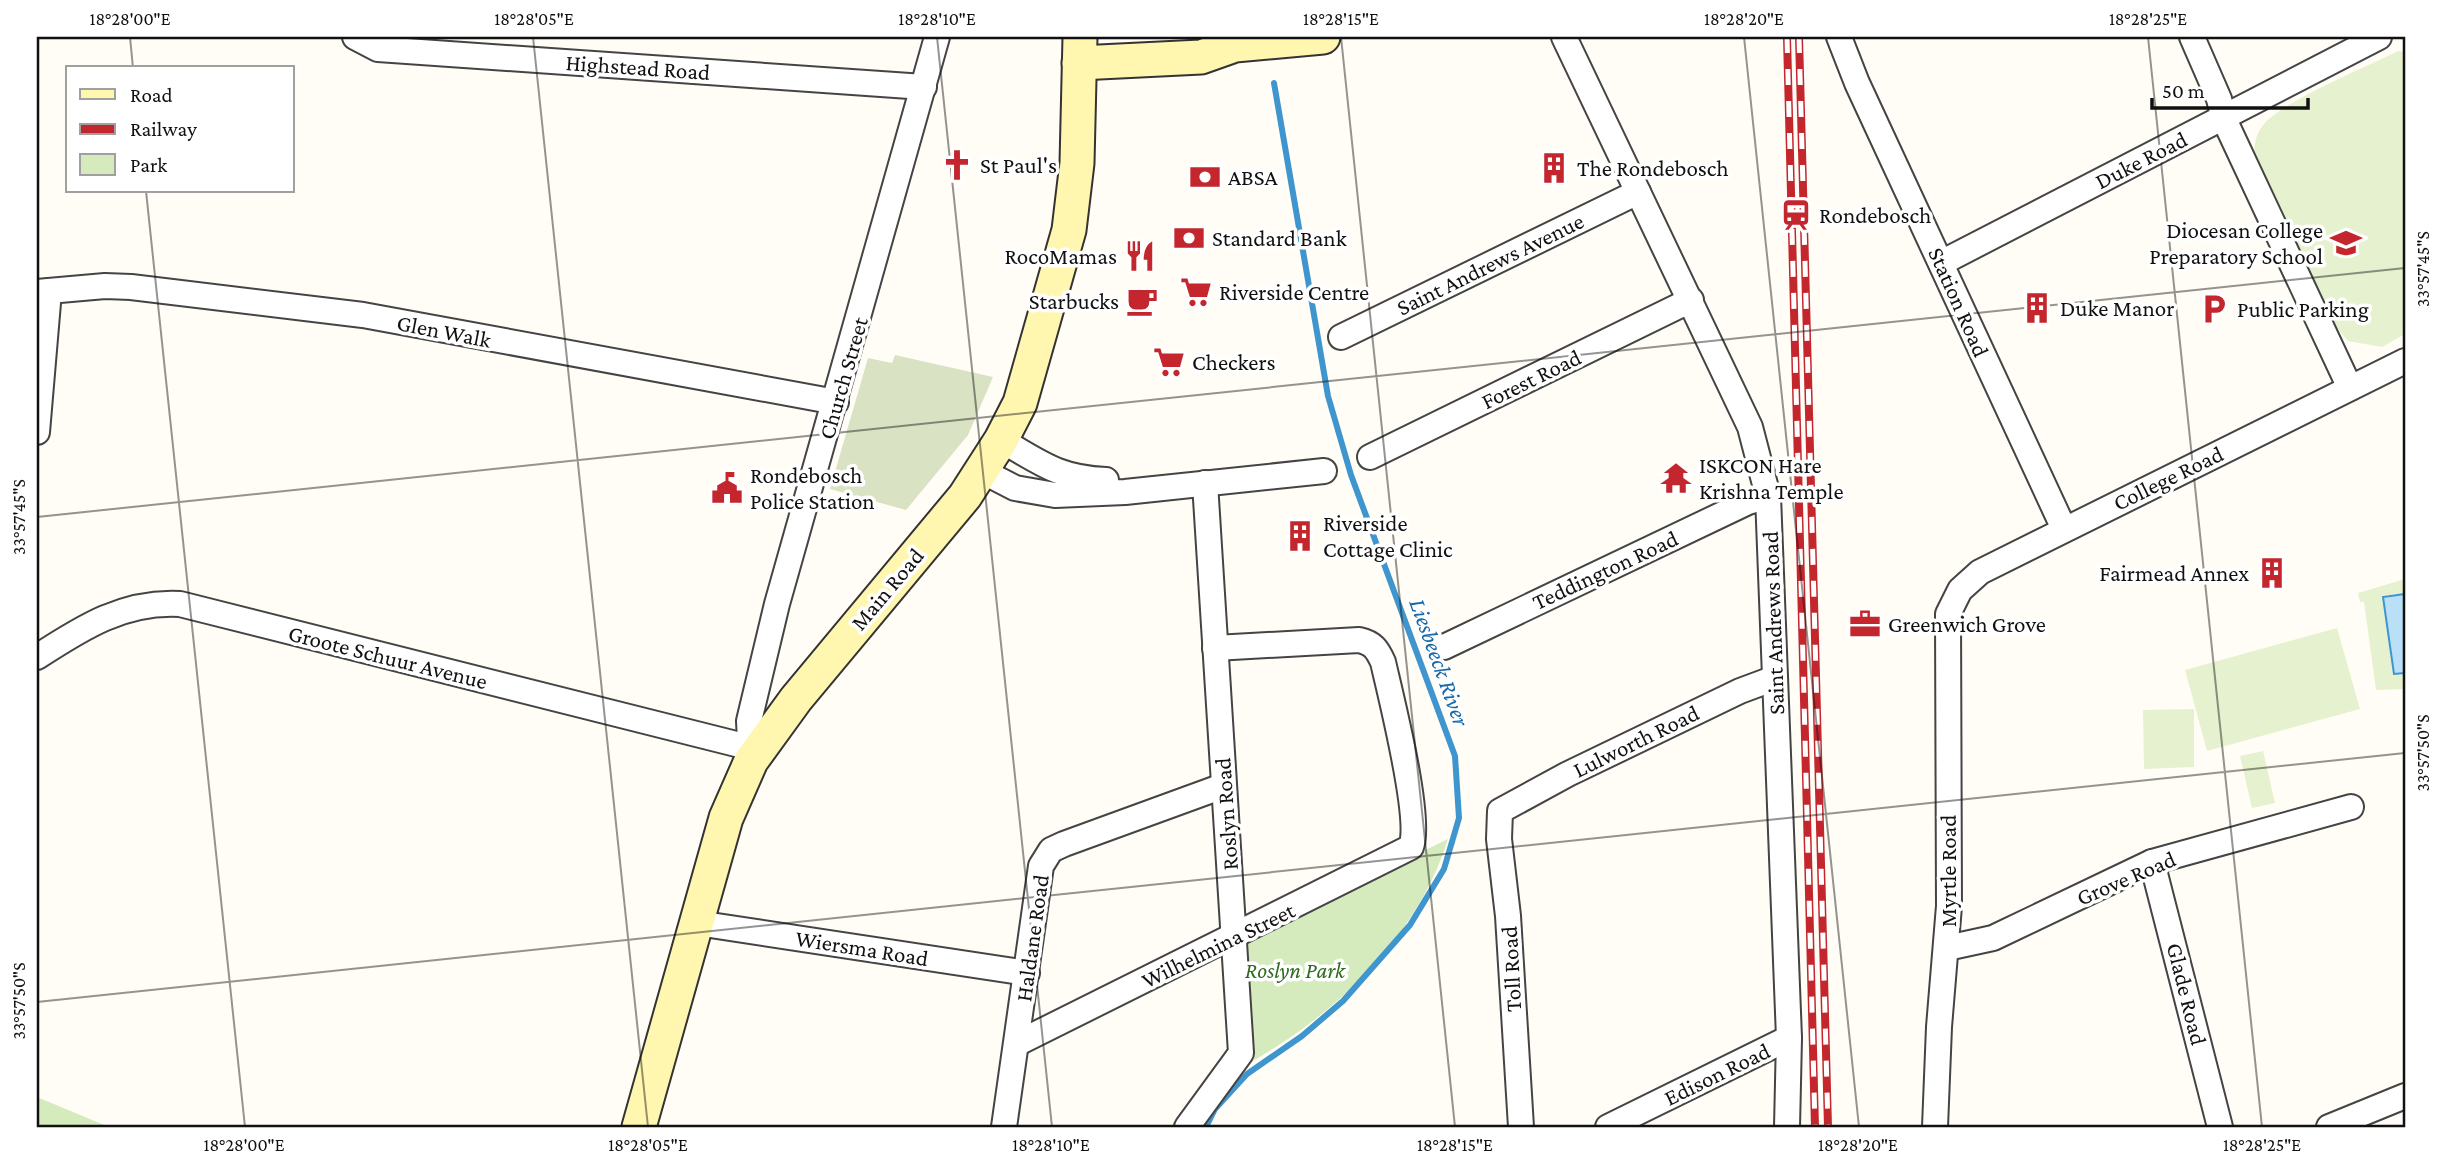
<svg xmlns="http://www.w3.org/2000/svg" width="2442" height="1164" font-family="'Crimson Pro',serif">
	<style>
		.green { fill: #d5ebbd }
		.cemetery { fill: #d9e3c4 }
		.pitch { fill: #e6f2cf }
		.water { fill: #b9e0f7; stroke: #3f96cf; stroke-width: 2 }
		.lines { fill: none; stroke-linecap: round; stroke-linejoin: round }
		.stream { stroke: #3f96cf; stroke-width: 6 }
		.minor-casing { stroke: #444; stroke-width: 28 }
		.secondary-casing { stroke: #333; stroke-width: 37 }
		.minor { stroke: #fff; stroke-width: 24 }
		.secondary { stroke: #fff6b0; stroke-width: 33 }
		.rail-casing { stroke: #c4262e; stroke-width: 8 }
		.rail { stroke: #fff; stroke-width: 5; stroke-dasharray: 16; stroke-linecap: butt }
		.ticks { fill: none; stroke: #111; stroke-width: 2; stroke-opacity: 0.45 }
		.labels { text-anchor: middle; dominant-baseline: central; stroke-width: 7; stroke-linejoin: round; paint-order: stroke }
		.street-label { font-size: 23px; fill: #111; stroke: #fff }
		.poi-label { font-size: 23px; fill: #111; stroke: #fff; text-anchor: start }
		.park-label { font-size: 23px; font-style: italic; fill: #2f6b1f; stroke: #fff }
		.water-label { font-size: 24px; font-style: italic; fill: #1768a6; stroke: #fff }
		.neatline { fill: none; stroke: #111; stroke-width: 2.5 }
		.ticks-label { font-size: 18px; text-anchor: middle; fill: #111 }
	</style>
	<rect width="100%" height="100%" fill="#fffdf5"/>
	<!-- green -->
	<g class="green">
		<path d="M1448 839C1418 936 1335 1016 1247 1064L1242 940Z"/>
		<polygon points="37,1097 109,1127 37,1127"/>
	</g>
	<!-- cemetery -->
	<polygon class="cemetery" points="895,355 993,377 968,435 906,510 830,489 868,358 892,363"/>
	<!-- pitch -->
	<g class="pitch">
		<path d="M2398 51 2405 52V334L2382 347 2348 341 2336 327 2254 158C2254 146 2255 133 2265 123 2286 100 2366 67 2398 51Z"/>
		<polygon points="2405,579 2405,689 2376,690 2364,602 2360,602 2358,593"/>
		<polygon points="2337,628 2360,709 2207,751 2185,670"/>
		<polygon points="2194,709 2194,767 2144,769 2143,710"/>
		<polygon points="2263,751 2275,803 2252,808 2240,756"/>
	</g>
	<!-- water -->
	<polygon class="water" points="2405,594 2405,673 2394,674 2383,597"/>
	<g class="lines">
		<!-- stream -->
		<polyline class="stream" points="1206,1127 1215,1109 1247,1074 1302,1036 1343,1001 1410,925 1444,869 1459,818 1455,756 1351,475 1328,396 1274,83"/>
		<defs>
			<g id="minor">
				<polyline points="355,37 378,49 924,87"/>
				<polyline points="1564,37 1750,427 1768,496 1789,1038 1787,1127"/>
				<polyline points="1839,37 1857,83 2064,529"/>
				<polyline points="2192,37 2219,99 2224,119 2350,388"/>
				<polyline points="1941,263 2379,37"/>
				<polyline points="37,292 105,286 131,287 363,315 836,402"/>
				<polyline points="1341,337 1638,192"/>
				<polyline points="37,432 49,291"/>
				<path d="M1001 440C1041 463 1058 478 1106 480"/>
				<polyline points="1370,457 1691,300"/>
				<polyline points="982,471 1015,488 1055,495 1125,492 1324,471"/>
				<polyline points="1444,647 1748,502 1768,496"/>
				<path d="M37 657C83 627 124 601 180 604L748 747"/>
				<polyline points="751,761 749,721 777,604 937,37"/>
				<polyline points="2152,862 2220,1127"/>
				<polyline points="697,923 1027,973"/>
				<polyline points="1947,948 1993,938 2152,862 2351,807"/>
				<path d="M1018 1043 1411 847C1422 819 1391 697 1383 662 1377 649 1373 643 1359 640L1215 648"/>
				<polyline points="1004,1127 1041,866 1051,850 1064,844 1223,786"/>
				<polyline points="1187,1127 1241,1053 1205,483"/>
				<polyline points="1521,1127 1508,916 1499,839 1500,811 1568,774 1740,691 1775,678"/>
				<polyline points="1608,1127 1789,1038"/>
				<polyline points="1935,1127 1939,1027 1949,906 1948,614 1960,590 1980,572 2405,361"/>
				<polyline points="2329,1127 2405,1096"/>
			</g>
			<g id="secondary">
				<polyline points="1079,63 1201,57 1235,45 1323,37"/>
				<polyline points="639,1127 726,818 751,761 796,699 965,496 1001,440 1020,403 1069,230 1077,163 1080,37"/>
			</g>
		</defs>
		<!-- minor casing -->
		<use href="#minor" class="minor-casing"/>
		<!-- secondary casing -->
		<use href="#secondary" class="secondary-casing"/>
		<!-- minor -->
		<use href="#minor" class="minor"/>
		<!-- secondary -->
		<use href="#secondary" class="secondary"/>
		<defs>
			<g id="rail">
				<polyline points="1787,37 1815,1127"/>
				<polyline points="1799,37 1828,1127"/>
			</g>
		</defs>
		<!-- rail casing -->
		<use href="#rail" class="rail-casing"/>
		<!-- rail -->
		<use href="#rail" class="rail"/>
	</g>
	<!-- ticks -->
	<path class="ticks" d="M130 37 133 68M533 37 648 1127M937 37 1052 1127M1341 37 1455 1127M1744 37 1859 1127M2148 37 2262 1127M146 191 245 1127M37 517 2405 268M37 1002 2405 753"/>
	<!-- icons -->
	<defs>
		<symbol id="church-bare" viewBox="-9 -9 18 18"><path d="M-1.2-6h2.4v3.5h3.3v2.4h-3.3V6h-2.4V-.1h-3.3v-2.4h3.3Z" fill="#c4262e" stroke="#fff" stroke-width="2.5" paint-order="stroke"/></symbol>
		<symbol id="building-bare" viewBox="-9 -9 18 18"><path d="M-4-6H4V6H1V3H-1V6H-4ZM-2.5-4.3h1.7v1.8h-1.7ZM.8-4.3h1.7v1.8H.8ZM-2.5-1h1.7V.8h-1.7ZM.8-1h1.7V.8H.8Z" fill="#c4262e" stroke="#fff" stroke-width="2.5" paint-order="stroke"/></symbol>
		<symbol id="bank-bare" viewBox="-9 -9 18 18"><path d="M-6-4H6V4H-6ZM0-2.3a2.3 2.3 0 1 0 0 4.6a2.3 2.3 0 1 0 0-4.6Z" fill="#c4262e" stroke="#fff" stroke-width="2.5" paint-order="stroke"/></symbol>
		<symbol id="station-bare" viewBox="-9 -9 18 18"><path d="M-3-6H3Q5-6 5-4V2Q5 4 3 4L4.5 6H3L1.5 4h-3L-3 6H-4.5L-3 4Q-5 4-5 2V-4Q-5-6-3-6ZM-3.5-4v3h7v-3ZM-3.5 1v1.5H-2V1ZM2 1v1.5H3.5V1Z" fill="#c4262e" stroke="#fff" stroke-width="2.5" paint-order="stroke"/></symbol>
		<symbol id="school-bare" viewBox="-9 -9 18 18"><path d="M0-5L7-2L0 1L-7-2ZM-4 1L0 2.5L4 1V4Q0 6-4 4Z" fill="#c4262e" stroke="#fff" stroke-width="2.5" paint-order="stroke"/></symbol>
		<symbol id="restaurant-bare" viewBox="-9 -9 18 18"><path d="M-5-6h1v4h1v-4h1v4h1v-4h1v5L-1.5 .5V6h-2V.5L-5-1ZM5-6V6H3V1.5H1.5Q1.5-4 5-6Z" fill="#c4262e" stroke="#fff" stroke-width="2.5" paint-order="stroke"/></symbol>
		<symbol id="supermarket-bare" viewBox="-9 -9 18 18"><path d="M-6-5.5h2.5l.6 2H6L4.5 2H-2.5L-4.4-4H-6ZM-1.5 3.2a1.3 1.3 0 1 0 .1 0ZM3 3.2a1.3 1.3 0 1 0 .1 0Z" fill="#c4262e" stroke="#fff" stroke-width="2.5" paint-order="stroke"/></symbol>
		<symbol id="cafe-bare" viewBox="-9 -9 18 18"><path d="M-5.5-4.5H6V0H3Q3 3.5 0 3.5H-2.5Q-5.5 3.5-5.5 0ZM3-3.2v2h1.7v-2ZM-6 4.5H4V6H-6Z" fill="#c4262e" stroke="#fff" stroke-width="2.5" paint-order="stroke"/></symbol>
		<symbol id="parking-bare" viewBox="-9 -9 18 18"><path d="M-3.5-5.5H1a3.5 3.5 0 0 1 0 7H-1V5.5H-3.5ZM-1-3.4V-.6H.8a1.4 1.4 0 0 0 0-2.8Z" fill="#c4262e" stroke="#fff" stroke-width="2.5" paint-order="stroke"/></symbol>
		<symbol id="temple-bare" viewBox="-9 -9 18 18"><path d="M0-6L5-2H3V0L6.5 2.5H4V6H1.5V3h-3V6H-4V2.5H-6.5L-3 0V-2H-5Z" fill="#c4262e" stroke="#fff" stroke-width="2.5" paint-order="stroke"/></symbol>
		<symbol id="civic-bare" viewBox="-9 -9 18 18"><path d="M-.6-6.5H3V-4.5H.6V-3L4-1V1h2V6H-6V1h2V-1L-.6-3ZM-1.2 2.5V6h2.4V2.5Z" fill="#c4262e" stroke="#fff" stroke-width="2.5" paint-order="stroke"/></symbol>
		<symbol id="office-bare" viewBox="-9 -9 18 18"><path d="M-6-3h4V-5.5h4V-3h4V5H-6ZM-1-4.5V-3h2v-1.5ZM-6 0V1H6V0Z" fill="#c4262e" stroke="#fff" stroke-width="2.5" paint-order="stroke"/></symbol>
	</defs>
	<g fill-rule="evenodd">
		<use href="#church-bare" x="935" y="143" width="44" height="44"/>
		<use href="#building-bare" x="1532" y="146" width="44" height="44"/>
		<use href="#bank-bare" x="1183" y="155" width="44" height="44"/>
		<use href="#station-bare" x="1774" y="193" width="44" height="44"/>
		<use href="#bank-bare" x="1167" y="216" width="44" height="44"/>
		<use href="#school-bare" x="2324" y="221" width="44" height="44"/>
		<use href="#restaurant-bare" x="1118" y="234" width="44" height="44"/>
		<use href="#supermarket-bare" x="1174" y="270" width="44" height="44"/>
		<use href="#cafe-bare" x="1120" y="279" width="44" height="44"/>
		<use href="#building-bare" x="2015" y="286" width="44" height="44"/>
		<use href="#parking-bare" x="2192" y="287" width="44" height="44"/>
		<use href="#supermarket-bare" x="1147" y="340" width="44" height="44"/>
		<use href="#temple-bare" x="1654" y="456" width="44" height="44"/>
		<use href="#civic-bare" x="705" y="466" width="44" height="44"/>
		<use href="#building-bare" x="1278" y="514" width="44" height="44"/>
		<use href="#building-bare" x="2250" y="551" width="44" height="44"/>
		<use href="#office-bare" x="1843" y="602" width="44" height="44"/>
	</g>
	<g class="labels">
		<!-- street labels -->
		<g class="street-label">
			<text transform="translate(638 67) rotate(4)">Highstead Road</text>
			<text transform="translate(2141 160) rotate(-27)">Duke Road</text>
			<text transform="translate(1490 264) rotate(-26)">Saint Andrews Avenue</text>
			<text transform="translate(1959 302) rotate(66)">Station Road</text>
			<text transform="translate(444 331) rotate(11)">Glen Walk</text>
			<text transform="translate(843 378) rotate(-74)">Church Street</text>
			<text transform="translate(1531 379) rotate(-26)">Forest Road</text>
			<text transform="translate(2168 478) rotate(-26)">College Road</text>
			<text transform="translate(1605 570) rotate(-25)">Teddington Road</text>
			<text transform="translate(887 589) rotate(-50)">Main Road</text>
			<text transform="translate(1773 623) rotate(-92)">Saint Andrews Road</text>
			<text transform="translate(388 657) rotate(14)">Groote Schuur Avenue</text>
			<text transform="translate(1636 741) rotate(-26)">Lulworth Road</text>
			<text transform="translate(1226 814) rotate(-94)">Roslyn Road</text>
			<text transform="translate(1948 871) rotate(-90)">Myrtle Road</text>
			<text transform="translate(2126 878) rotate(-23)">Grove Road</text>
			<text transform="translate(1032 938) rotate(-82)">Haldane Road</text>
			<text transform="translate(1218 945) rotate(-26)">Wilhelmina Street</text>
			<text transform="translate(862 948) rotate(9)">Wiersma Road</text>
			<text transform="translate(1511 969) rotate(-93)">Toll Road</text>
			<text transform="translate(2187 994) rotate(76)">Glade Road</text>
			<text transform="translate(1717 1074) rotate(-26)">Edison Road</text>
		</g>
		<!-- poi labels -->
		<g class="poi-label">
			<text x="980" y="165">St Paul's</text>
			<text x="1577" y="168">The Rondebosch</text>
			<text x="1228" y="177">ABSA</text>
			<text x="1819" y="215">Rondebosch</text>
			<text x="2323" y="230" text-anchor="end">Diocesan College<tspan x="2323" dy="26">Preparatory School</tspan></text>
			<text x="1212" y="238">Standard Bank</text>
			<text x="1117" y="256" text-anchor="end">RocoMamas</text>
			<text x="1219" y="292">Riverside Centre</text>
			<text x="1119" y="301" text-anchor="end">Starbucks</text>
			<text x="2060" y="308">Duke Manor</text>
			<text x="2237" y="309">Public Parking</text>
			<text x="1192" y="362">Checkers</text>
			<text x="1699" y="465">ISKCON Hare<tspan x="1699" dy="26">Krishna Temple</tspan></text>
			<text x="750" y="475">Rondebosch<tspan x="750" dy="26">Police Station</tspan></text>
			<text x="1323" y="523">Riverside<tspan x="1323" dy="26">Cottage Clinic</tspan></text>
			<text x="2249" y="573" text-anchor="end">Fairmead Annex</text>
			<text x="1888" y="624">Greenwich Grove</text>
		</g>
		<!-- park labels -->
		<g class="park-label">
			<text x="1295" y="970">Roslyn Park</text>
		</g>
		<!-- water labels -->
		<g class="water-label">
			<text transform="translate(1440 662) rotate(70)">Liesbeeck River</text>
		</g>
	</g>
	<!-- border -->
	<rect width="2442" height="1164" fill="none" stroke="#ffffff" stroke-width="77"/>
	<!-- legend -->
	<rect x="66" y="66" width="228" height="126" fill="#ffffff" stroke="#a0a0a0" stroke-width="2"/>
	<rect x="80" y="89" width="35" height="10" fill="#fff6b0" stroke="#a0a0a0" stroke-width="2"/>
	<text x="130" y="102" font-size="21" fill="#111111">Road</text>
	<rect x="80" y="124" width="35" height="10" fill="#c4262e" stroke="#a0a0a0" stroke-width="2"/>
	<text x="130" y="136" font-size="21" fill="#111111">Railway</text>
	<rect x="80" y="154" width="35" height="21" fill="#d5ebbd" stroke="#a0a0a0" stroke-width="2"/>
	<text x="130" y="172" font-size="21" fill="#111111">Park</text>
	<!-- scale -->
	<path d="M2152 98v10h156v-10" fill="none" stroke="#111111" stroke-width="3.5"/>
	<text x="2162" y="98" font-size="21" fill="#111111" stroke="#ffffff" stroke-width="5" paint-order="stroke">50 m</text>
	<rect x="38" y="38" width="2366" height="1088" class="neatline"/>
	<g class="ticks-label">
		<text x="130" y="25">18°28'00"E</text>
		<text x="534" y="25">18°28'05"E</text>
		<text x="937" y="25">18°28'10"E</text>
		<text x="1341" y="25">18°28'15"E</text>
		<text x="1744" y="25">18°28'20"E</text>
		<text x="2148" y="25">18°28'25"E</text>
		<text transform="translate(2423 269) rotate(-90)" y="6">33°57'45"S</text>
		<text transform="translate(19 517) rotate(-90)" y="6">33°57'45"S</text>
		<text transform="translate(2423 753) rotate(-90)" y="6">33°57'50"S</text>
		<text transform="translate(19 1001) rotate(-90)" y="6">33°57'50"S</text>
		<text x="244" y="1151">18°28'00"E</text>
		<text x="648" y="1151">18°28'05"E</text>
		<text x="1051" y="1151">18°28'10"E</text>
		<text x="1455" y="1151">18°28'15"E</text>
		<text x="1858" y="1151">18°28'20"E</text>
		<text x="2262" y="1151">18°28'25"E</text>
	</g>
</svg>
